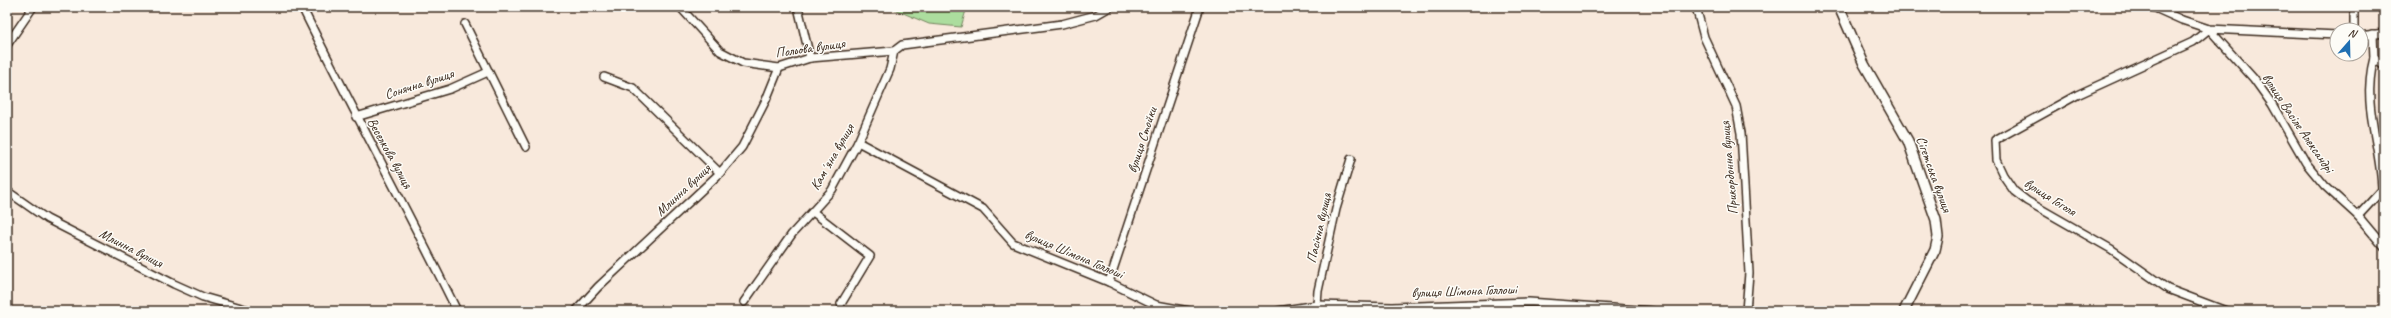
<svg xmlns="http://www.w3.org/2000/svg" width="2391" height="318" font-family="Caveat,sans-serif">
	<style>
		.green { fill: #acdd9e; stroke: #74845e }
		.lines { fill: none; stroke-linecap: round; stroke-linejoin: round }
		.minor-casing { stroke: #3b2a1e; stroke-width: 10 }
		.tertiary-casing { stroke: #3b2a1e; stroke-width: 12 }
		.minor { stroke: #fdfcf7; stroke-width: 7 }
		.tertiary { stroke: #fdfcf7; stroke-width: 9 }
		.labels { text-anchor: middle; dominant-baseline: central; stroke-width: 3; stroke-linejoin: round; paint-order: stroke }
		.street-label { font-size: 14px; fill: #3b2a1e; stroke: #fdfcf7 }
	</style>
	<rect width="100%" height="100%" fill="#f8e9dc"/>
	<filter id="ink" filterUnits="userSpaceOnUse"><feTurbulence type="fractalNoise" baseFrequency=".025" numOctaves="2"/><feDisplacementMap in="SourceGraphic" scale="8" xChannelSelector="R" yChannelSelector="G"/><feConvolveMatrix kernelMatrix="1 2 1 2 8 2 1 2 1" color-interpolation-filters="sRGB"/></filter>
	<g filter="url(#ink)">
		<!-- green -->
		<polygon class="green" points="889,7 967,7 961,27 929,24"/>
		<g class="lines">
			<defs>
				<g id="minor">
					<path d="M302 7C352 109 407 209 457 311"/>
					<polyline points="680,7 720,51 743,63 779,68 810,58 894,51"/>
					<polyline points="798,7 810,58"/>
					<polyline points="1696,7 1704,37 1736,106 1741,133 1749,273 1746,311"/>
					<polyline points="2153,7 2182,20 2209,29 2337,35"/>
					<polyline points="465,24 526,147"/>
					<polyline points="2354,30 2354,7"/>
					<polyline points="2373,34 2374,58 2384,66"/>
					<polyline points="2361,36 2384,33"/>
					<polyline points="7,45 33,7"/>
					<polyline points="894,51 902,45 1062,24 1096,15 1110,7"/>
					<polyline points="604,77 633,88 720,173"/>
					<polyline points="356,117 450,89 488,72"/>
					<polyline points="858,142 983,209 1013,243 1109,282 1156,305 1189,311"/>
					<polyline points="7,191 47,219 174,284 203,297 252,311"/>
					<polyline points="813,212 870,256 841,304"/>
					<path d="M2358 216 2382 190C2381 144 2361 106 2374 58"/>
					<polyline points="1109,282 1200,7"/>
					<polyline points="744,302 792,234 832,190 858,142 890,69 894,51"/>
					<polyline points="1317,305 1318,291 1336,209 1351,159"/>
					<polyline points="576,311 598,287 720,173 742,147 766,100 779,68"/>
					<polyline points="1278,311 1317,305 1392,307 1529,302 1652,311"/>
					<polyline points="2226,311 2168,289 2111,249 2027,201 2014,191 2003,175 1996,160 1995,140 2077,95 2193,42 2209,29 2254,79 2272,104 2306,163 2325,186 2358,216 2384,247"/>
				</g>
				<polyline id="tertiary" points="1839,7 1864,64 1908,141 1936,220 1938,237 1935,250 1904,311"/>
			</defs>
			<!-- minor casing -->
			<use href="#minor" class="minor-casing"/>
			<!-- tertiary casing -->
			<use href="#tertiary" class="tertiary-casing"/>
			<!-- minor -->
			<use href="#minor" class="minor"/>
			<!-- tertiary -->
			<use href="#tertiary" class="tertiary"/>
		</g>
	</g>
	<g class="labels">
		<!-- street labels -->
		<g class="street-label">
			<text transform="translate(810 48) rotate(-8)">Польова вулиця</text>
			<text transform="translate(419 84) rotate(-18)">Сонячна вулиця</text>
			<text transform="translate(2298 123) rotate(56)">вулиця Васіле Александрі</text>
			<text transform="translate(1142 140) rotate(-72)">вулиця Стойки</text>
			<text transform="translate(390 153) rotate(61)">Веселкова вулиця</text>
			<text transform="translate(832 157) rotate(-60)">Камʼяна вулиця</text>
			<text transform="translate(1729 168) rotate(-95)">Прикордонна вулиця</text>
			<text transform="translate(1934 174) rotate(70)">Сігетська вулиця</text>
			<text transform="translate(683 190) rotate(-43)">Млинна вулиця</text>
			<text transform="translate(2050 197) rotate(32)">вулиця Гоголя</text>
			<text transform="translate(1319 228) rotate(-77)">Пасічна вулиця</text>
			<text transform="translate(131 248) rotate(27)">Млинна вулиця</text>
			<text transform="translate(1074 254) rotate(23)">вулиця Шімона Голлоші</text>
			<text transform="translate(1464 291) rotate(-2)">вулиця Шімона Голлоші</text>
		</g>
	</g>
	<!-- margin -->
	<rect width="2391" height="318" fill="none" stroke="#fdfcf7" stroke-width="24"/>
	<rect x="12" y="12" width="2367" height="294" fill="none" stroke="#3b2a1e" stroke-width="1.5" filter="url(#ink)"/>
	<!-- north arrow -->
	<g transform="translate(2349 42) rotate(20)"><circle r="19" fill="#fdfcf7" stroke="#afa8a0"/>
	<path d="M0-3L7 15L0 10L-7 15Z" fill="#1f6fb2"/>
	<text y="-6" font-size="11" font-weight="bold" text-anchor="middle" fill="#3b2a1e">N</text>
	</g>
</svg>
